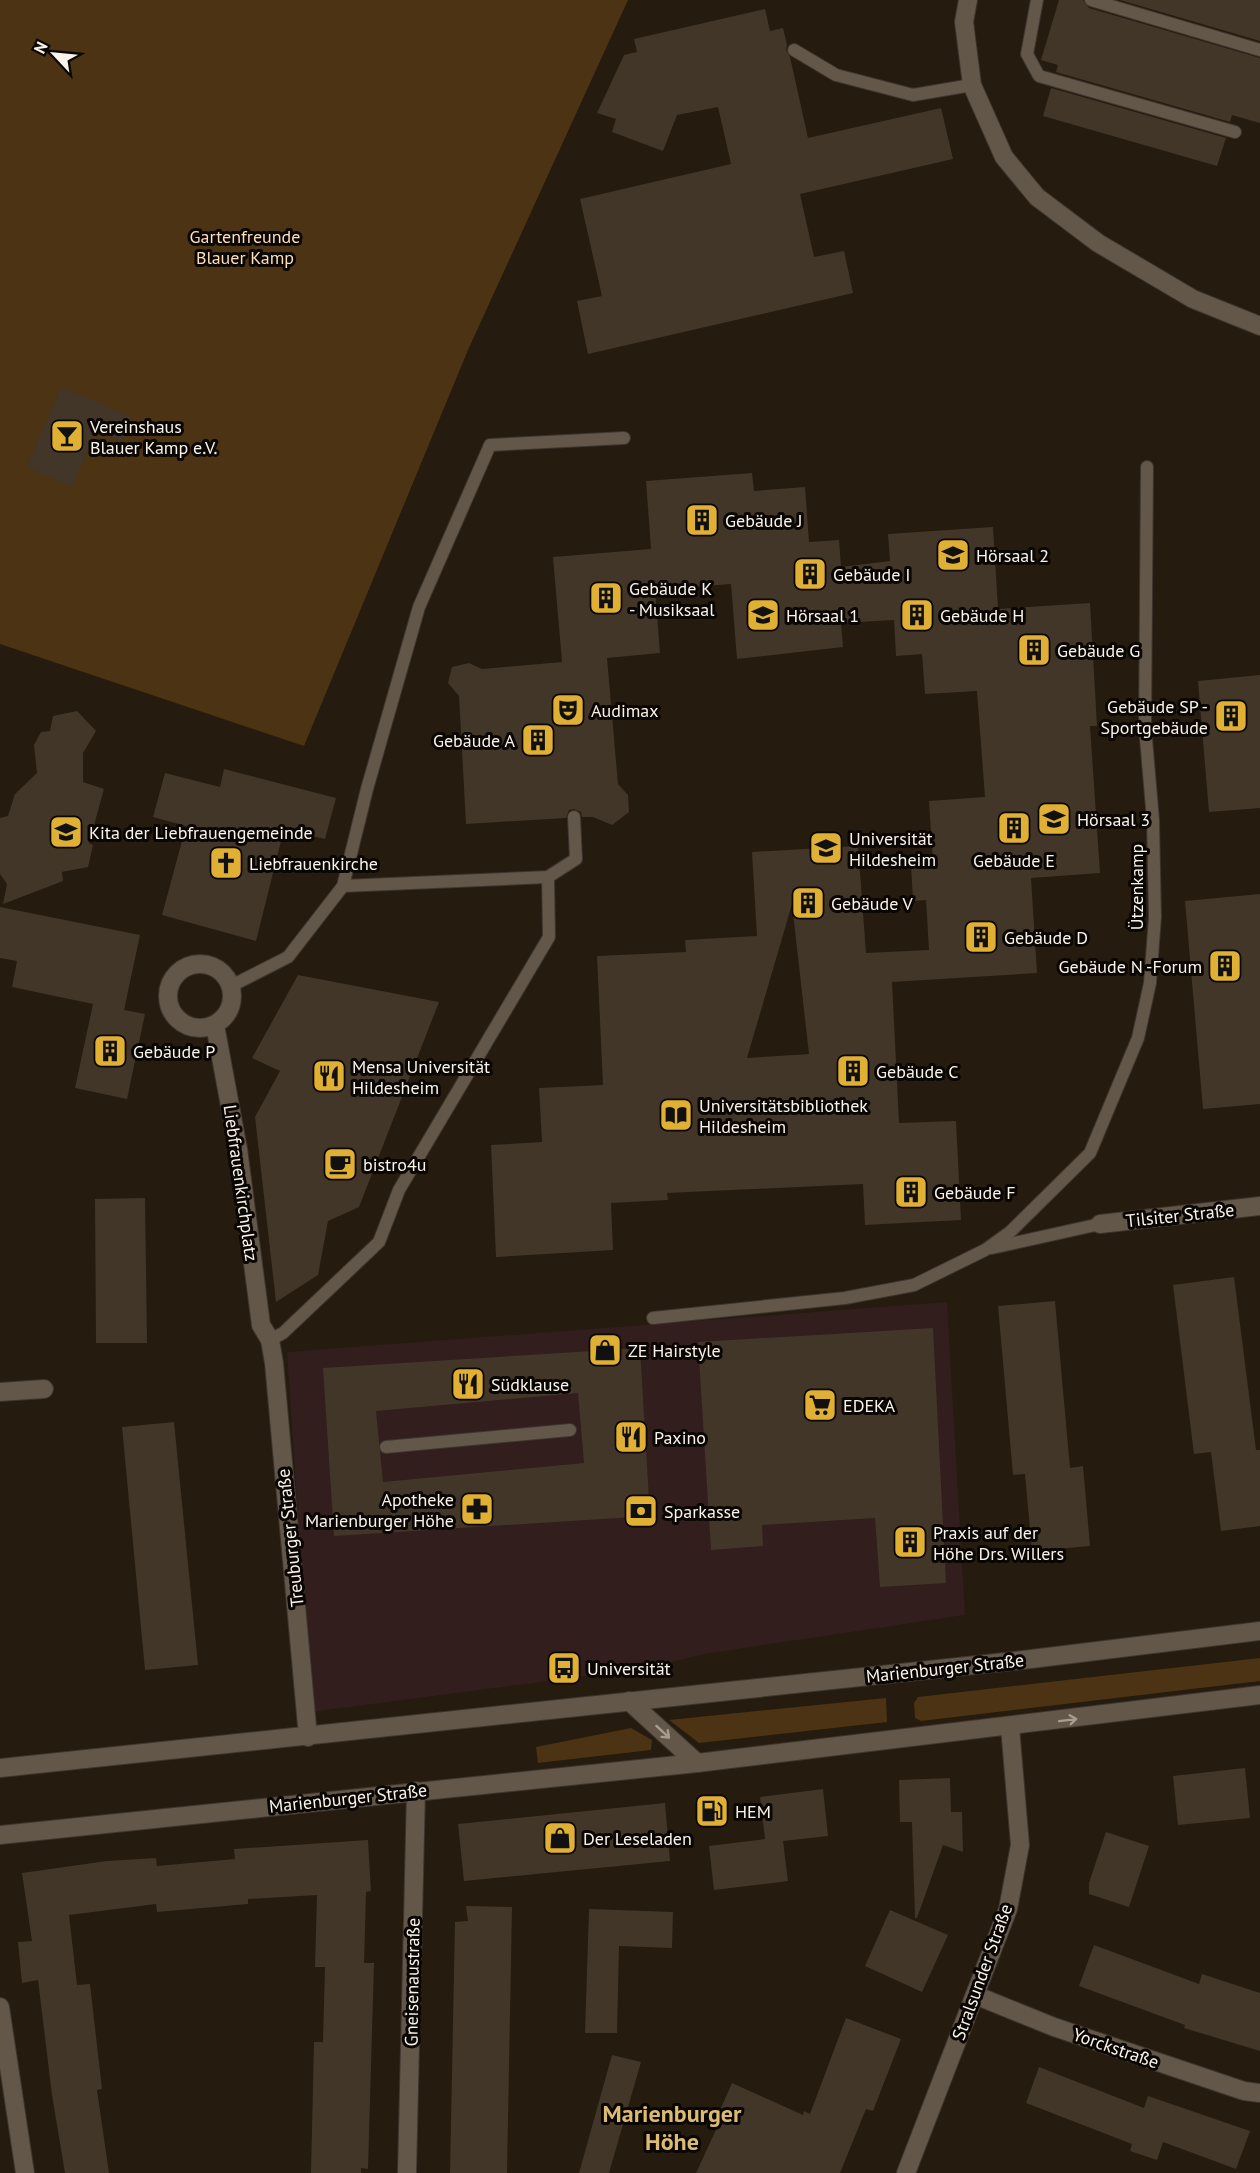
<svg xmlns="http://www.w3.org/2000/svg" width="1260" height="2173" font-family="'PT Sans',sans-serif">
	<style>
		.commercial { fill: #311e1d }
		.green { fill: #4b3313 }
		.building { fill: #423629; fill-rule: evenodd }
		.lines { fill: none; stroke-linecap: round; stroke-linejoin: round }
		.service-casing { stroke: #3d352f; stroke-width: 14 }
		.minor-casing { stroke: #3d352f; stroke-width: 20 }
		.secondary-casing { stroke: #3d352f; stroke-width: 20 }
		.service { stroke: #635749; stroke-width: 12 }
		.minor { stroke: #635749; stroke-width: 18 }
		.secondary { stroke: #635749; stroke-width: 18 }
		.oneway { stroke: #a79d91 }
		.labels { text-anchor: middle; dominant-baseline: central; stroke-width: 6; stroke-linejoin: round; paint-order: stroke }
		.park-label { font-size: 18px; fill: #fedfb9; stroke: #0a0603 }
		.poi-label { font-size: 18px; fill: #faf3ea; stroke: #0a0603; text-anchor: start }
		.street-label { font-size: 18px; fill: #faf3ea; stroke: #0a0603 }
		.district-label { font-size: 24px; font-weight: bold; fill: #dbbb71; stroke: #0a0603 }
	</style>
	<rect width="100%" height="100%" fill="#251b0e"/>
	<!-- commercial -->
	<polygon class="commercial" points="947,1302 965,1615 704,1654 647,1668 311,1712 287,1352"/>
	<!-- green -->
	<g class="green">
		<polygon points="0,0 628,0 468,350 304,746 0,644"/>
		<polygon points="1260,1658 1260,1681 921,1721 915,1718 914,1703 918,1697"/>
		<polygon points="886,1698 887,1722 699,1743 669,1720"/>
		<polygon points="631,1728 652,1740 651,1750 538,1763 536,1747"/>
	</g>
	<!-- building -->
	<g class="building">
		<polygon points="1059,0 1083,0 1089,8 1260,58 1260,123 1232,115 1230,122 1056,72 1058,65 1041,60"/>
		<polygon points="1120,0 1260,0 1260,41"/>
		<polygon points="765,9 770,31 783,28 787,45 786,50 790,57 808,138 941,108 953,159 800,194 814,257 844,251 853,293 588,354 577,301 602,296 580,199 731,164 718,107 677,115 663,151 612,132 616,119 597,113 624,55 637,52 634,39"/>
		<polygon points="1051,88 1226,138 1217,166 1043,116"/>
		<polygon points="61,387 132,417 121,441 96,430 72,487 27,467"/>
		<path d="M752 473 754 491 805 487 809 542 839 540 841 567 890 561 888 534 993 527 998 609 1090 603 1097 726H1090L1100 873 1031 878 1037 973 892 982 899 1123 956 1121 961 1220 865 1225 863 1184 667 1193 668 1200 611 1203 613 1250 496 1257 491 1145 542 1142 539 1088 603 1085 597 956 686 952 685 940 757 936 752 852 858 846 866 953 929 950 926 900 913 901 911 864 933 862 929 801 985 797 977 691 925 694 922 654 896 656 894 620 841 623 843 647 737 659 731 584 655 590 660 653 607 658 618 784 628 795 629 812 612 825 593 817H582L581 812 574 809 569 810 566 818 466 824 459 696 448 683 452 667 469 663 482 669 562 662 553 557 651 549 646 481ZM792 904 809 1054 747 1058 783 935Z"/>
		<polygon points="1260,675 1260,808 1209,812 1198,681"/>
		<polygon points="77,711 96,731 83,753 83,782 104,789 89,843 93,845 88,867 62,872 63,881 3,904 7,884 0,874 0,818 8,816 15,794 37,773 34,745 41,732 50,731 53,716"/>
		<polygon points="224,769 336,798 325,839 284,829 256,941 162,915 186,826 153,817 165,773 220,787"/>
		<polygon points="1260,894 1260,1104 1203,1109 1185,901"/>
		<polygon points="0,907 140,935 124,1010 145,1014 127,1099 75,1088 93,1004 12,987 17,961 0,958"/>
		<polygon points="298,975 439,1002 359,1207 328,1221 318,1275 276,1302 255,1117 280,1071 252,1058"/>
		<polygon points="145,1198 147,1343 96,1343 95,1199"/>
		<polygon points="1234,1277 1256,1450 1260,1450 1260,1526 1221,1531 1211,1452 1194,1454 1173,1285"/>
		<polygon points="1055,1301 1070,1468 1083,1466 1090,1546 1032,1551 1025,1474 1013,1475 998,1306"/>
		<polygon points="933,1328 946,1583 880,1587 875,1518 762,1525 763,1546 711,1550 698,1342"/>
		<path d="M640 1348 650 1516 334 1536 323 1368ZM578 1393 584 1463 383 1482 376 1411Z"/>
		<polygon points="174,1422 198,1665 145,1670 122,1427"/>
		<polygon points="1245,1768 1250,1818 1178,1825 1173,1776"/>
		<polygon points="950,1778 951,1812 962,1812 963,1852 943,1845 917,1918 915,1918 912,1822 900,1822 899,1780"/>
		<polygon points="823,1789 828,1836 783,1841 788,1881 714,1890 709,1846 765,1839 760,1797"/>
		<polygon points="665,1803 670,1861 464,1881 458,1824"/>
		<polygon points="1106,1832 1149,1846 1129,1907 1089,1894 1089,1883"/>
		<polygon points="368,1840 371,1891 366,1892 364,1963 374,1963 368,2169 361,2168 361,2173 311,2173 314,2042 323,2042 325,1967 315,1967 317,1895 248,1899 248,1904 157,1912 156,1904 69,1915 77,1985 90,1984 102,2089 97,2090 109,2173 65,2173 52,2095 38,1980 22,1983 18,1942 32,1941 22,1873 107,1861 156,1858 157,1866 235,1859 234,1849"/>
		<polygon points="466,1906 512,1907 507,2173 450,2173 455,1922 468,1921"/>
		<polygon points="589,1909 673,1912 672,1948 619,1946 617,2033 585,2033"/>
		<polygon points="890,1910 948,1935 922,1992 865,1966"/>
		<polygon points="1094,1945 1199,1984 1202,1974 1260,1993 1260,2051 1184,2028 1185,2025 1079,1986"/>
		<polygon points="846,2018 901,2039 873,2111 866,2109 840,2173 696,2173 721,2119 717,2117 732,2083 803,2115 804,2111 810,2114"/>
		<polygon points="612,2055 641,2062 609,2173 579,2173"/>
		<polygon points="1039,2067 1144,2108 1148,2096 1250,2131 1236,2169 1163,2142 1157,2160 1130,2151 1132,2144 1026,2103"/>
	</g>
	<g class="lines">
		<defs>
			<g id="service">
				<polyline points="1037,0 1027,54 1039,76 1235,132"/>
				<polyline points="1091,0 1260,50"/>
				<polyline points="794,50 836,75 913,95 972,85"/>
				<polyline points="343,886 548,877 576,859 574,817"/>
				<polyline points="231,986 288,957 343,886 367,789 419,607 490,445 624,438"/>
				<polyline points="992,1248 1100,1224"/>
				<polyline points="653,1318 845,1298 914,1285 985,1250 1010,1232 1090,1153 1138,1038 1150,983 1155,917 1153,820 1145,727 1147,467"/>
				<polyline points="270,1340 283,1333 379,1242 399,1190 549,937 548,877"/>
				<polyline points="386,1447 570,1430"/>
			</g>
			<g id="minor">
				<polyline points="968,0 964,22 972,85 1004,157 1037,197 1098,243 1193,299 1260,326"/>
				<circle cx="200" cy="996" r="32"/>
				<polyline points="215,1025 238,1149 261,1325 270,1340 274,1363 308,1737"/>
				<polyline points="1100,1224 1260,1206"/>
				<polyline points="0,1392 44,1389"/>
				<polyline points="629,1701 697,1763"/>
				<polyline points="0,1835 697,1763 1260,1695"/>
				<polyline points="975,1995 1054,2027 1244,2091 1260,2093"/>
				<polyline points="0,2007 25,2173"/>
				<polyline points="407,2173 416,1791"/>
				<polyline points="906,2173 1008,1909 1020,1845 1010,1727"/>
			</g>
			<polyline id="secondary" points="0,1768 1023,1660 1260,1631"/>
		</defs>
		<!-- service casing -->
		<use href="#service" class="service-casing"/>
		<!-- minor casing -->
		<use href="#minor" class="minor-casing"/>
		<!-- secondary casing -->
		<use href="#secondary" class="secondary-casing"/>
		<!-- service -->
		<use href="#service" class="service"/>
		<!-- minor -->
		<use href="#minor" class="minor"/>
		<!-- secondary -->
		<use href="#secondary" class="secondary"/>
	</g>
	<!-- one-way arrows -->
	<defs><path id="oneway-shaft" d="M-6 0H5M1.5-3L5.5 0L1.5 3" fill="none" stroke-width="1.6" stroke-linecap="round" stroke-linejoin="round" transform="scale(1.5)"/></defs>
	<g class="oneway">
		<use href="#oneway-shaft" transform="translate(1068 1720) rotate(-7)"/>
		<use href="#oneway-shaft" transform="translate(663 1732) rotate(43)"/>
	</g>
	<!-- icons -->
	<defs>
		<symbol id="bar-square" viewBox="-11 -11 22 22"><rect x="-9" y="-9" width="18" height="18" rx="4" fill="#e0b034" stroke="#0a0603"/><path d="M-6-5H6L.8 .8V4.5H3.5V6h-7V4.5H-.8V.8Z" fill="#111"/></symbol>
		<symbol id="building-square" viewBox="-11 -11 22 22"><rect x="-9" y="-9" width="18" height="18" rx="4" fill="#e0b034" stroke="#0a0603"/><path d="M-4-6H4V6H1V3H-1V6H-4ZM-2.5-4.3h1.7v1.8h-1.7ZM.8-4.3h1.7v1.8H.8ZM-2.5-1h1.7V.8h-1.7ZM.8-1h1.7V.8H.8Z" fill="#111"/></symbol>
		<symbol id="university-square" viewBox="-11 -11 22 22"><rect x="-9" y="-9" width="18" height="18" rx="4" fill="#e0b034" stroke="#0a0603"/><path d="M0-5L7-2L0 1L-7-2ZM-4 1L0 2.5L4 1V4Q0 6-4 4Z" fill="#111"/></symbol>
		<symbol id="theatre-square" viewBox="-11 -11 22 22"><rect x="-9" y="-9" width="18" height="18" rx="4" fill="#e0b034" stroke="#0a0603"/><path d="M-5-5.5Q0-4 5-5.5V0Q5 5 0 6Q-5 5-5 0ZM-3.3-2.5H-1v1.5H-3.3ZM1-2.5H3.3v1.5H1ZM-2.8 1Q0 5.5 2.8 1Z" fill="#111"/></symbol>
		<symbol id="school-square" viewBox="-11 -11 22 22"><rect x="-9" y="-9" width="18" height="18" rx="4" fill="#e0b034" stroke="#0a0603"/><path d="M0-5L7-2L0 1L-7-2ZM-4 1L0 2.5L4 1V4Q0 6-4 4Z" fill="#111"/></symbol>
		<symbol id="church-square" viewBox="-11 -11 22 22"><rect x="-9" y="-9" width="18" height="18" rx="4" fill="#e0b034" stroke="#0a0603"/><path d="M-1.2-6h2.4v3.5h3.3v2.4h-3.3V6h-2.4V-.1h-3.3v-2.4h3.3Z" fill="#111"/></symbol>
		<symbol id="restaurant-square" viewBox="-11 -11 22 22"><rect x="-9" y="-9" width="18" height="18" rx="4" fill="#e0b034" stroke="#0a0603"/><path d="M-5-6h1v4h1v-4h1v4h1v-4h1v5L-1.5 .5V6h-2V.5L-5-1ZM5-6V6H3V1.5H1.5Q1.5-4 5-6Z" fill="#111"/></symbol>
		<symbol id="library-square" viewBox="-11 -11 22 22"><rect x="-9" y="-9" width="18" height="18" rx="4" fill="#e0b034" stroke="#0a0603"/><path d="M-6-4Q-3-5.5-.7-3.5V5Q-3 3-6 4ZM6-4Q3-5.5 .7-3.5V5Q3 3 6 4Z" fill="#111"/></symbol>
		<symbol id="cafe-square" viewBox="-11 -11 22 22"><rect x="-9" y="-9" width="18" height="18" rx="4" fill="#e0b034" stroke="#0a0603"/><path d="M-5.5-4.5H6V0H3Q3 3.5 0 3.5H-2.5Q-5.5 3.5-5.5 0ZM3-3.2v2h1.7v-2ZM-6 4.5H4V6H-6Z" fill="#111"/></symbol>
		<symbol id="shop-square" viewBox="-11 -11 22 22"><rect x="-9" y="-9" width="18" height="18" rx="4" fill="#e0b034" stroke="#0a0603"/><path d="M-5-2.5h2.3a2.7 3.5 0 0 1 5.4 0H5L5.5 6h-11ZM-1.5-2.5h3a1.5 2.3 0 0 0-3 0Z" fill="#111"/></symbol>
		<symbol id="supermarket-square" viewBox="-11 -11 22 22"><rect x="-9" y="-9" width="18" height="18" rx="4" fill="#e0b034" stroke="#0a0603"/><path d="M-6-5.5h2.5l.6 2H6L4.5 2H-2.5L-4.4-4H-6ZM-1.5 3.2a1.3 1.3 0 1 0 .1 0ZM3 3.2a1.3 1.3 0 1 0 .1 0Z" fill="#111"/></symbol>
		<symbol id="pharmacy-square" viewBox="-11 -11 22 22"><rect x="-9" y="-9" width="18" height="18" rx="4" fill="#e0b034" stroke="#0a0603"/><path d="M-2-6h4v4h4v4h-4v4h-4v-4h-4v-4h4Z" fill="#111"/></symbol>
		<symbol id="bank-square" viewBox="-11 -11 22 22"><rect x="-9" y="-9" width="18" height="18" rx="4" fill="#e0b034" stroke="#0a0603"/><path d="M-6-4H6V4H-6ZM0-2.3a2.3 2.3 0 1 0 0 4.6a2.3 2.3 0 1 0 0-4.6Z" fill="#111"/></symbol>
		<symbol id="bus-square" viewBox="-11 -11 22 22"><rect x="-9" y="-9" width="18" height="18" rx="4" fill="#e0b034" stroke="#0a0603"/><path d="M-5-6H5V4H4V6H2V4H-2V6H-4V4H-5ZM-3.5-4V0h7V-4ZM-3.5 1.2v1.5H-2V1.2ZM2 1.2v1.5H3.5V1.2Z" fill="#111"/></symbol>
		<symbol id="fuel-square" viewBox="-11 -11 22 22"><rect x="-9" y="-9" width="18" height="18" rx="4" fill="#e0b034" stroke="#0a0603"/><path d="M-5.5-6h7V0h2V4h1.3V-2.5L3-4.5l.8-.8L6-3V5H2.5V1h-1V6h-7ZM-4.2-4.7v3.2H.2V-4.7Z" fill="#111"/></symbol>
	</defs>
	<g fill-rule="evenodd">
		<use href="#bar-square" x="48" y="417" width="38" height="38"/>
		<use href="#building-square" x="683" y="501" width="38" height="38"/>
		<use href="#university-square" x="934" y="536" width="38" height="38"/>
		<use href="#building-square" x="791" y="555" width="38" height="38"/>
		<use href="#building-square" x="587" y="579" width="38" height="38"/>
		<use href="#university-square" x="744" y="596" width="38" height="38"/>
		<use href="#building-square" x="898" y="596" width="38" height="38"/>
		<use href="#building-square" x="1015" y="631" width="38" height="38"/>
		<use href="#theatre-square" x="549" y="691" width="38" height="38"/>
		<use href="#building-square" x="1212" y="697" width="38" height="38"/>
		<use href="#building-square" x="519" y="721" width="38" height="38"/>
		<use href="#university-square" x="1035" y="800" width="38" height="38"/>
		<use href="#building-square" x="995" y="809" width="38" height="38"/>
		<use href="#school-square" x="47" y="813" width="38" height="38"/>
		<use href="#university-square" x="807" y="829" width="38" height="38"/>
		<use href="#church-square" x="207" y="844" width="38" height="38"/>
		<use href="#building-square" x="789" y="884" width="38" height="38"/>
		<use href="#building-square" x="962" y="918" width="38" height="38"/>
		<use href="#building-square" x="1206" y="947" width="38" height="38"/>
		<use href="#building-square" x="91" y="1032" width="38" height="38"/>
		<use href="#building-square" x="834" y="1052" width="38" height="38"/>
		<use href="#restaurant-square" x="310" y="1057" width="38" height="38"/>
		<use href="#library-square" x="657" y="1096" width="38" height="38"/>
		<use href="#cafe-square" x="321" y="1145" width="38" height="38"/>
		<use href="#building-square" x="892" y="1173" width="38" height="38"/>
		<use href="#shop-square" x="586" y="1331" width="38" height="38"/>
		<use href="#restaurant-square" x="449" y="1365" width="38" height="38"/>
		<use href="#supermarket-square" x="801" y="1386" width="38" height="38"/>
		<use href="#restaurant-square" x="612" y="1418" width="38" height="38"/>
		<use href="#pharmacy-square" x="458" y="1490" width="38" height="38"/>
		<use href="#bank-square" x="622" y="1492" width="38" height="38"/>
		<use href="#building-square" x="891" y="1523" width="38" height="38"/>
		<use href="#bus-square" x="545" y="1649" width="38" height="38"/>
		<use href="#fuel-square" x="693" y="1792" width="38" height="38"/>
		<use href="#shop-square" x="541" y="1819" width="38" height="38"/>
	</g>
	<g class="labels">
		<!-- park labels -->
		<g class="park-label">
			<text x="245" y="236">Gartenfreunde<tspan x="245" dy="21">Blauer Kamp</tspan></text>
		</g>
		<!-- poi labels -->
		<g class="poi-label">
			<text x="90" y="426">Vereinshaus<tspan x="90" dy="21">Blauer Kamp e.V.</tspan></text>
			<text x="725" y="520">Gebäude J</text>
			<text x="976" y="555">Hörsaal 2</text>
			<text x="833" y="574">Gebäude I</text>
			<text x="629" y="588">Gebäude K<tspan x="629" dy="21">- Musiksaal</tspan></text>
			<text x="786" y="615">Hörsaal 1</text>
			<text x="940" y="615">Gebäude H</text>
			<text x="1057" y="650">Gebäude G</text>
			<text x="1208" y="706" text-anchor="end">Gebäude SP -<tspan x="1208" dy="21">Sportgebäude</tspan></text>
			<text x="591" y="710">Audimax</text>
			<text x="515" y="740" text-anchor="end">Gebäude A</text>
			<text x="1077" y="819">Hörsaal 3</text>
			<text x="89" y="832">Kita der Liebfrauengemeinde</text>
			<text x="849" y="838">Universität<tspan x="849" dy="21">Hildesheim</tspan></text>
			<text x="1014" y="860" text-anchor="middle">Gebäude E</text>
			<text x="249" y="863">Liebfrauenkirche</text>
			<text x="831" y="903">Gebäude V</text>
			<text x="1004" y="937">Gebäude D</text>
			<text x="1202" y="966" text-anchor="end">Gebäude N -Forum</text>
			<text x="133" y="1051">Gebäude P</text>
			<text x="352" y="1066">Mensa Universität<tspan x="352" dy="21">Hildesheim</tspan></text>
			<text x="876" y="1071">Gebäude C</text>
			<text x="699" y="1105">Universitätsbibliothek<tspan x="699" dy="21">Hildesheim</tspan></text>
			<text x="363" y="1164">bistro4u</text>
			<text x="934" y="1192">Gebäude F</text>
			<text x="628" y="1350">ZE Hairstyle</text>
			<text x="491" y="1384">Südklause</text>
			<text x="843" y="1405">EDEKA</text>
			<text x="654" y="1437">Paxino</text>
			<text x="454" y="1499" text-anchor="end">Apotheke<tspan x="454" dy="21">Marienburger Höhe</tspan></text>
			<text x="664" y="1511">Sparkasse</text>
			<text x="933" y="1532">Praxis auf der<tspan x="933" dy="21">Höhe Drs. Willers</tspan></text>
			<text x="587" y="1668">Universität</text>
			<text x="735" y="1811">HEM</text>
			<text x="583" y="1838">Der Leseladen</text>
		</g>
		<!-- street labels -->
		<g class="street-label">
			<text transform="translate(1136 887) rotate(-90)">Ützenkamp</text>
			<text transform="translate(241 1183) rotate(82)">Liebfrauenkirchplatz</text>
			<text transform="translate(1180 1215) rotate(-6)">Tilsiter Straße</text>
			<text transform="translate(290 1538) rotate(-96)">Treuburger Straße</text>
			<text transform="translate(945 1668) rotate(-6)">Marienburger Straße</text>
			<text transform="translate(348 1798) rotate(-6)">Marienburger Straße</text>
			<text transform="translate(982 1972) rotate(-70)">Stralsunder Straße</text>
			<text transform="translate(412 1982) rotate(-89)">Gneisenaustraße</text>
			<text transform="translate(1116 2048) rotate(19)">Yorckstraße</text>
		</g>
		<!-- district labels -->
		<g class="district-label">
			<text x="672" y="2113">Marienburger<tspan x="672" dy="28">Höhe</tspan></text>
		</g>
	</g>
	<!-- north arrow -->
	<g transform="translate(54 54) rotate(296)" stroke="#0a0603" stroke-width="4.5" paint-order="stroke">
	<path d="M0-4.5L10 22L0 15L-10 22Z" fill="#faf3ea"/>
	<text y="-9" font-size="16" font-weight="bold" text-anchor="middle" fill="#faf3ea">N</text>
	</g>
</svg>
